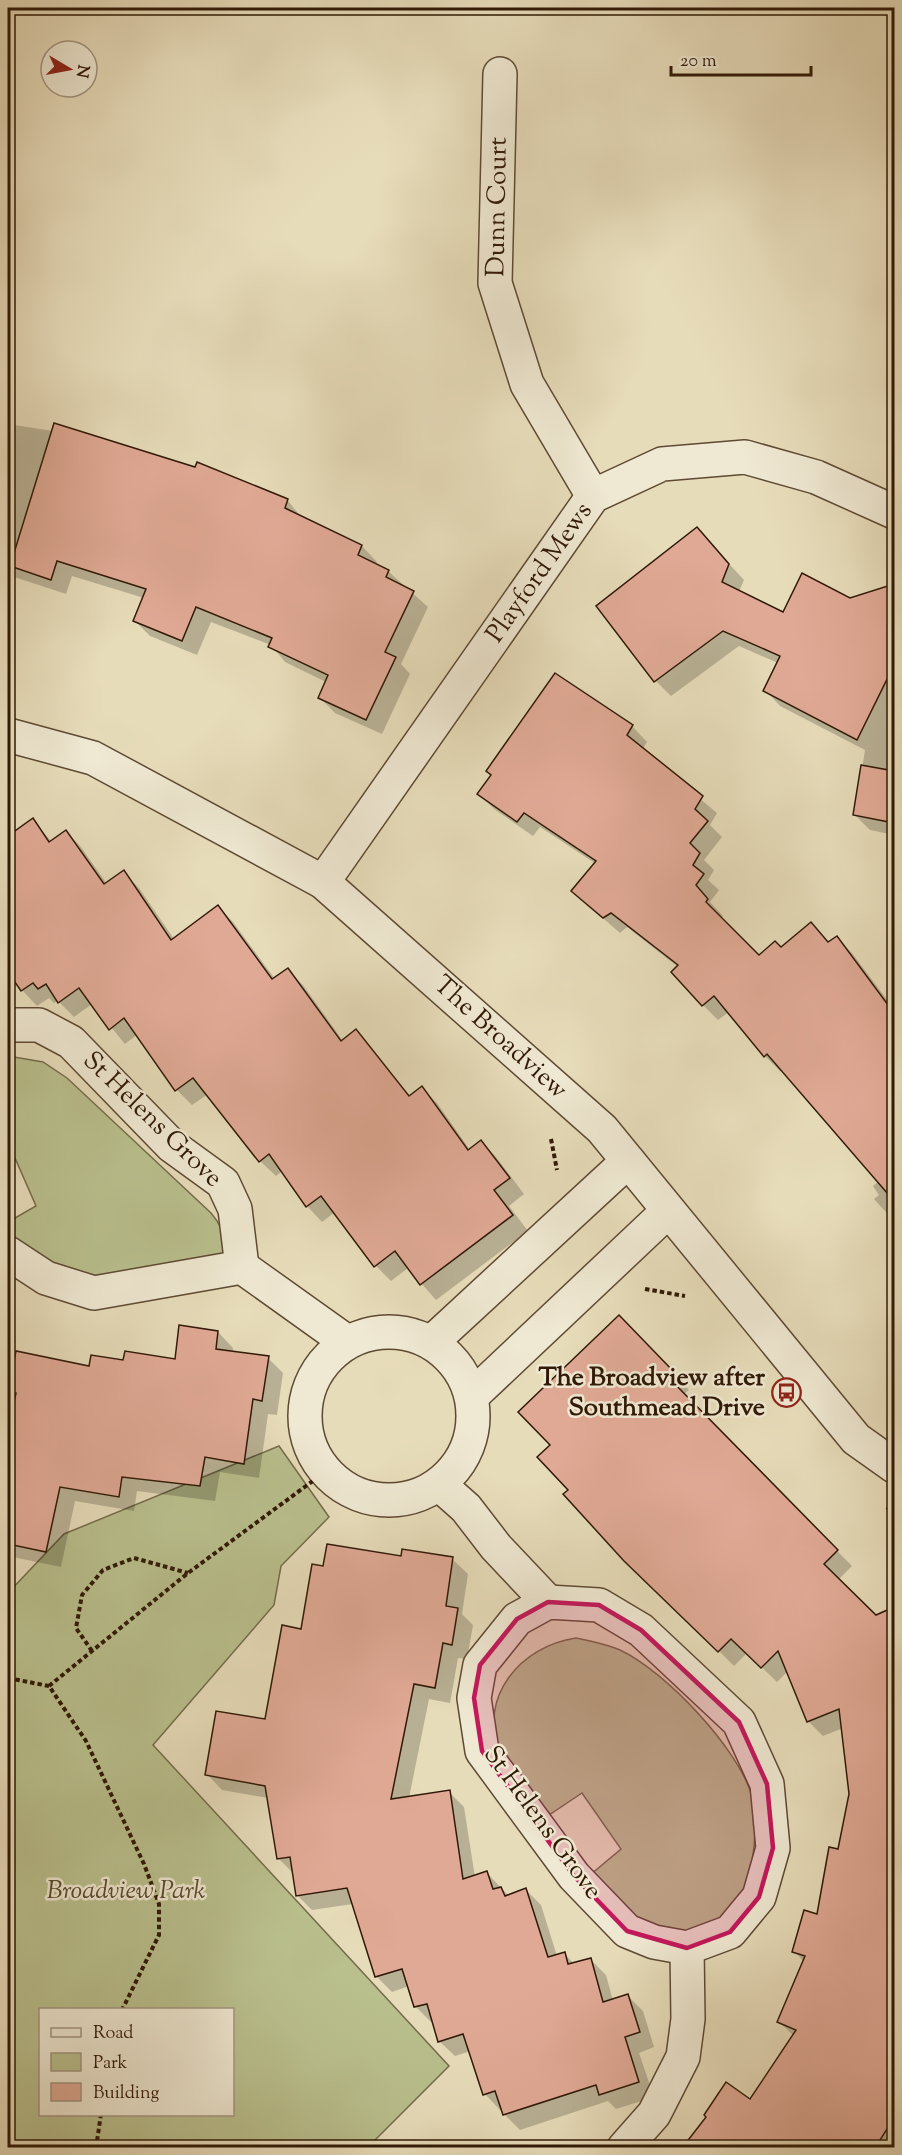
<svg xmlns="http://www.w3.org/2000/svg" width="902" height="2155" font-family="'Sorts Mill Goudy',serif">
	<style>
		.green { fill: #b9bf8d; stroke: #746c4a; stroke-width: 1.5; fill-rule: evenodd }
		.shadow { fill: #0003 }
		.building { fill: #e0a995; stroke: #301906; stroke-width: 1.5 }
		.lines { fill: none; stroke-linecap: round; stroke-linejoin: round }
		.minor-casing { stroke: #5e4a33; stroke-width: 36 }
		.tertiary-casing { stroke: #5e4a33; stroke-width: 36 }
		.path { stroke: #301906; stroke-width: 4; stroke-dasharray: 4.5 3; stroke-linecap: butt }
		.minor { stroke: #efe8d2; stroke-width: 33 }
		.tertiary { stroke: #efe8d2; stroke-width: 33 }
		.marked { fill: #c2185b; fill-opacity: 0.2; stroke: #c2185b; stroke-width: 4.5; stroke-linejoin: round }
		.labels { text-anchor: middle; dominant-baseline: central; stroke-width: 5; stroke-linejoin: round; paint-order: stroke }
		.street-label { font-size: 26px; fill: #301906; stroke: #efe8d2 }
		.poi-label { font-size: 26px; font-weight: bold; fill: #301906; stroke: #efe8d2; text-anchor: end }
		.park-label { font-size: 26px; font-style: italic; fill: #594b2e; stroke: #efe8d2 }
	</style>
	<rect width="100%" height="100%" fill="#e7dcba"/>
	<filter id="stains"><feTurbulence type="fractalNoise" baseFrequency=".00333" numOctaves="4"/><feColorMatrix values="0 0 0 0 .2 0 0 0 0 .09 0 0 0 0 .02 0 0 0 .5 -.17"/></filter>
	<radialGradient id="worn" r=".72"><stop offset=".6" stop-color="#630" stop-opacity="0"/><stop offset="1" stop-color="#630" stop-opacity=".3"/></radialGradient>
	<!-- green -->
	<g class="green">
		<path d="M8 1056 43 1062 67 1078 211 1213C224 1228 229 1245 218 1263L98 1284 24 1250 8 1230V1222L36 1206 8 1142Z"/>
		<path d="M279 1446 329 1517 281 1566 274 1605 153 1745 449 2066 368 2147H8V1593L64 1534ZM40 2010H232V2114H40Z"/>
		<path d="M576 1638C591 1641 606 1644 620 1650 665 1671 738 1748 752 1796 760 1827 753 1901 725 1921 701 1937 668 1939 642 1927 630 1921 601 1887 590 1875L621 1849 582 1793 549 1815C535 1798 508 1772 500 1753 477 1697 521 1646 576 1638Z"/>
	</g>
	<!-- shadow -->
	<g class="shadow">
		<polygon points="8,424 53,431 196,468 198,464 288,501 302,518 362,546 377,562 375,565 388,571 428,607 401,664 410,674 382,734 335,713 319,697 326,682 285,662 271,645 211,622 197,655 150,636 135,621 144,598 72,576 66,594 8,575"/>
		<polygon points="697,529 744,580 739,592 784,614 850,600 890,587 894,589 894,835 870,830 855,815 865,750 780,706 765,690 778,663 739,646 671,696 656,681 598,606"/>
		<polygon points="632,726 647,742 642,750 717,813 710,825 722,837 704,860 714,870 708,880 719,890 710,902 723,916 720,918 759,957 781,949 811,924 829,943 837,938 852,953 891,1005 894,1006 894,1221 874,1199 879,1195 873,1186 879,1181 782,1070 780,1071 765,1056 729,1012 718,1020 703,1005 678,967 627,927 620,933 589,906 596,864 540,827 533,836 494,809 479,794"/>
		<polygon points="32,820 52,842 66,831 81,847 107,884 123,872 139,888 174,939 218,907 233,922 275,979 288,970 303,985 343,1041 356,1031 410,1096 422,1088 437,1103 470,1150 481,1142 496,1157 524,1194 509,1206 528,1231 436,1300 408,1268 391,1281 376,1266 335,1212 322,1222 307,1206 282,1171 276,1176 260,1161 208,1094 192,1105 177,1090 138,1034 125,1044 92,1004 74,1017 58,1001 54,1003 49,998 37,1006 22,990 8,969 8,838"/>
		<polygon points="8,1332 16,1341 11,1351 91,1368 124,1362 176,1361 218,1332 233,1348 232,1353 268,1358 283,1373 277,1415 268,1414 259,1478 220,1472 215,1501 137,1491 134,1511 75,1501 61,1567 8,1556"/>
		<polygon points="634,1332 689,1390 683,1395 852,1566 838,1580 876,1617 894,1609 894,2148 685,2148 750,2101 794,2036 779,2022 804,1962 794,1951 819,1916 839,1851 850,1794 843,1728 823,1736 808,1721 788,1671 777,1682 747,1653 734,1666 670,1602 570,1490 552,1445"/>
		<polygon points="402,1558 452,1559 468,1574 462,1614 473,1625 467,1659 458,1658 450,1703 429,1699 409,1798 449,1792 464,1807 475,1877 487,1873 509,1896 526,1890 541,1905 557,1956 565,1954 574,1964 590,1959 606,1975 613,2001 628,1996 643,2011 654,2047 639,2053 654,2097 616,2109 608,2101 520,2130 505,2115 503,2109 500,2110 485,2094 471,2051 455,2056 439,2041 434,2021 431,2022 416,2007 409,1986 392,1992 376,1976 353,1904 312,1910 297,1895 294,1874 278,1858 268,1798 222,1790 207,1774 266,1721 324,1568"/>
		<polygon points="407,2140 420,2140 428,2148 400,2148"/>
	</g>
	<!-- building -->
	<g class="building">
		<polygon points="54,423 195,467 197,462 288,499 285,508 362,545 358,555 389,570 386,577 414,591 385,652 396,657 366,720 318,698 328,675 268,647 272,638 196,607 182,641 133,621 146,589 57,561 51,580 10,566"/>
		<polygon points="697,527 729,564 722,582 783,612 802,573 850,598 894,584 894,665 857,740 763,691 780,656 723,631 654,682 596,606"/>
		<polygon points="555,673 633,725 627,735 703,796 695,809 708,821 690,843 700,853 693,865 704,874 696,885 708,899 706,902 759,955 775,941 781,947 811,922 828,942 837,936 894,1013 894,1201 767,1054 764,1057 714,996 702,1006 671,972 678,965 611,913 603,918 571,891 596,861 524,813 517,822 477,794 491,775 486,771"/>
		<polygon points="861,765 894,771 894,823 853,815"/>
		<polygon points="33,818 49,842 66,830 104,884 124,870 171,940 218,905 272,979 288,968 341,1041 356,1029 409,1096 422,1086 468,1150 481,1140 510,1178 494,1190 513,1215 420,1285 395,1251 374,1267 321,1196 306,1207 269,1154 259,1162 193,1078 175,1091 124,1018 109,1030 79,988 58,1003 46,984 38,989 33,983 21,991 8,972 8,836"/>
		<polygon points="619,1315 675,1373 669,1378 838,1550 824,1564 876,1615 894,1607 894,2118 875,2148 682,2148 706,2117 704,2115 726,2082 750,2099 796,2030 777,2022 805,1956 792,1952 804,1910 817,1914 829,1847 838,1849 849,1794 839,1709 807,1722 778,1651 761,1668 731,1639 718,1652 624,1561 563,1494 568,1490 537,1457 550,1445 518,1412"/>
		<polygon points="179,1325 218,1331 216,1349 269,1356 262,1401 253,1399 244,1464 205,1457 200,1486 122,1477 119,1497 60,1487 46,1552 8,1544 8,1433 16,1393 8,1391 16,1351 89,1366 91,1355 123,1360 125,1351 175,1359"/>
		<polygon points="327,1544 401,1556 402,1549 453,1557 446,1606 458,1608 452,1645 443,1643 435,1688 414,1684 391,1799 450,1790 463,1879 487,1871 493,1889 501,1887 505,1896 526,1888 548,1957 565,1952 568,1964 591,1958 603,2002 628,1994 640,2032 625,2037 639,2082 599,2095 596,2085 503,2115 495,2091 483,2095 463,2034 438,2042 427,2004 414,2007 402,1969 375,1977 347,1888 296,1896 290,1857 277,1859 265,1786 205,1775 216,1711 265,1719 282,1625 301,1629 312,1564 323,1566"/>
	</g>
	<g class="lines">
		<defs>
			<g id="minor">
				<polyline points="500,74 495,283 527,384 593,496"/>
				<polyline points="323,882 593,496 662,464 745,457 816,477 894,512"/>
				<polyline points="8,1025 39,1025 71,1042 172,1146 223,1183 235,1209 242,1267"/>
				<polyline points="8,1253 46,1278 94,1293 242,1267 347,1342"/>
				<circle cx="389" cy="1416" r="84"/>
				<polyline points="432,1342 628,1161"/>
				<polyline points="472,1396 668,1211"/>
				<polyline points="440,1485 466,1508 496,1547 548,1602"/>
				<polygon points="548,1602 599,1605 641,1630 739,1722 767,1784 773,1848 759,1897 730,1932 687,1948 654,1942 627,1931 574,1876 482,1751 474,1698 480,1665 517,1619"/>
				<polyline points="624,2148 654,2114 683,2057 688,2019 687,1948"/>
			</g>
			<polyline id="tertiary" points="8,735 93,758 323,882 602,1129 856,1439 894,1466"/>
		</defs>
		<!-- minor casing -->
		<use href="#minor" class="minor-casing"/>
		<!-- tertiary casing -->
		<use href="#tertiary" class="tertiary-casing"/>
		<!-- path -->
		<g class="path">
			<polyline points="551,1139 557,1170"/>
			<polyline points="645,1289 685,1296"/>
			<polyline points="887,1507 894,1513"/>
			<polyline points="92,1651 76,1628 82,1595 103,1570 134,1558 188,1573"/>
			<polyline points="8,1678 49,1686 86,1741 144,1864 159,1904 159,1935 122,2010"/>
			<polyline points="49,1686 188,1573 325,1472"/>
			<polyline points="96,2148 101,2114"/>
		</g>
		<!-- minor -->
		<use href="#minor" class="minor"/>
		<!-- tertiary -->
		<use href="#tertiary" class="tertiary"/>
	</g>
	<!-- marked area -->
	<path class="marked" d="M548 1602 599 1605 641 1630 739 1722 767 1784 773 1848 759 1897 730 1932 687 1948 627 1931 574 1876 482 1751 474 1698 480 1665 517 1619Z"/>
	<!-- icons -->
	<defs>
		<symbol id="bus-ring" viewBox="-11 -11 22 22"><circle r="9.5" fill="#efe8d2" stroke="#8f2418" stroke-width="1.5"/><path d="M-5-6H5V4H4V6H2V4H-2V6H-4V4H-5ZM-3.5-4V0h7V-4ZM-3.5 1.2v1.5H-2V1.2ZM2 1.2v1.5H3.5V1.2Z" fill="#8f2418"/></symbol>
	</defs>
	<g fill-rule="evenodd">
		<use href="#bus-ring" x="770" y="1376" width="33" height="33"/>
	</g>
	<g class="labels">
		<!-- street labels -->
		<g class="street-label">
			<text transform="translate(498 207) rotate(-89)">Dunn Court</text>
			<text transform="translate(540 573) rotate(-55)">Playford Mews</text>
			<text transform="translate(500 1038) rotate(42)">The Broadview</text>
			<text transform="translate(152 1120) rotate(44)">St Helens Grove</text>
			<text transform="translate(542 1823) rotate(54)">St Helens Grove</text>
		</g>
		<!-- poi labels -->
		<g class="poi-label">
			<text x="765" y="1378">The Broadview after<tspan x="765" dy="30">Southmead Drive</tspan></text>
		</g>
		<!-- park labels -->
		<g class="park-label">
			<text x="126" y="1891">Broadview Park</text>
		</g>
	</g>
	<!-- margin -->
	<rect width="902" height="2155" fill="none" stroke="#e7dcba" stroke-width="30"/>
	<rect x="9" y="9" width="884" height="2137" fill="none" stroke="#301906" stroke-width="3"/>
	<rect x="15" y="15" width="872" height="2125" fill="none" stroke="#301906" stroke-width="1.5"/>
	<!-- legend -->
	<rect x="39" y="2008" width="195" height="108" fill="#efe8d2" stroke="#a39580" stroke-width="1.5"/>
	<rect x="51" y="2028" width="30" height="9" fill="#efe8d2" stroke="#a39580" stroke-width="1.5"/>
	<text x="93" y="2038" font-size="18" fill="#301906">Road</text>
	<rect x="51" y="2053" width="30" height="18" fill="#b9bf8d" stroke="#a39580" stroke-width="1.5"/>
	<text x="93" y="2068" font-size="18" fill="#301906">Park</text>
	<rect x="51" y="2083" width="30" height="18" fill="#e0a995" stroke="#a39580" stroke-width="1.5"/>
	<text x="93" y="2098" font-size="18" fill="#301906">Building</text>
	<!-- north arrow -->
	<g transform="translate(69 69) rotate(100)"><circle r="28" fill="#efe8d2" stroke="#a39580" stroke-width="1.5"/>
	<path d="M0-4.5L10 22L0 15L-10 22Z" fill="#8f2418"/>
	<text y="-9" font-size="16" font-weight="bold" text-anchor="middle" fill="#301906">N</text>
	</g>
	<!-- scale -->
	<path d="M671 66v9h140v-9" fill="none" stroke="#301906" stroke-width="3"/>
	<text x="680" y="66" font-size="18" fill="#301906" stroke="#efe8d2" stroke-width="4.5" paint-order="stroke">20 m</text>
	<rect width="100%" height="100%" filter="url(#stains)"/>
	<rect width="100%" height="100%" fill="url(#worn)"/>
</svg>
